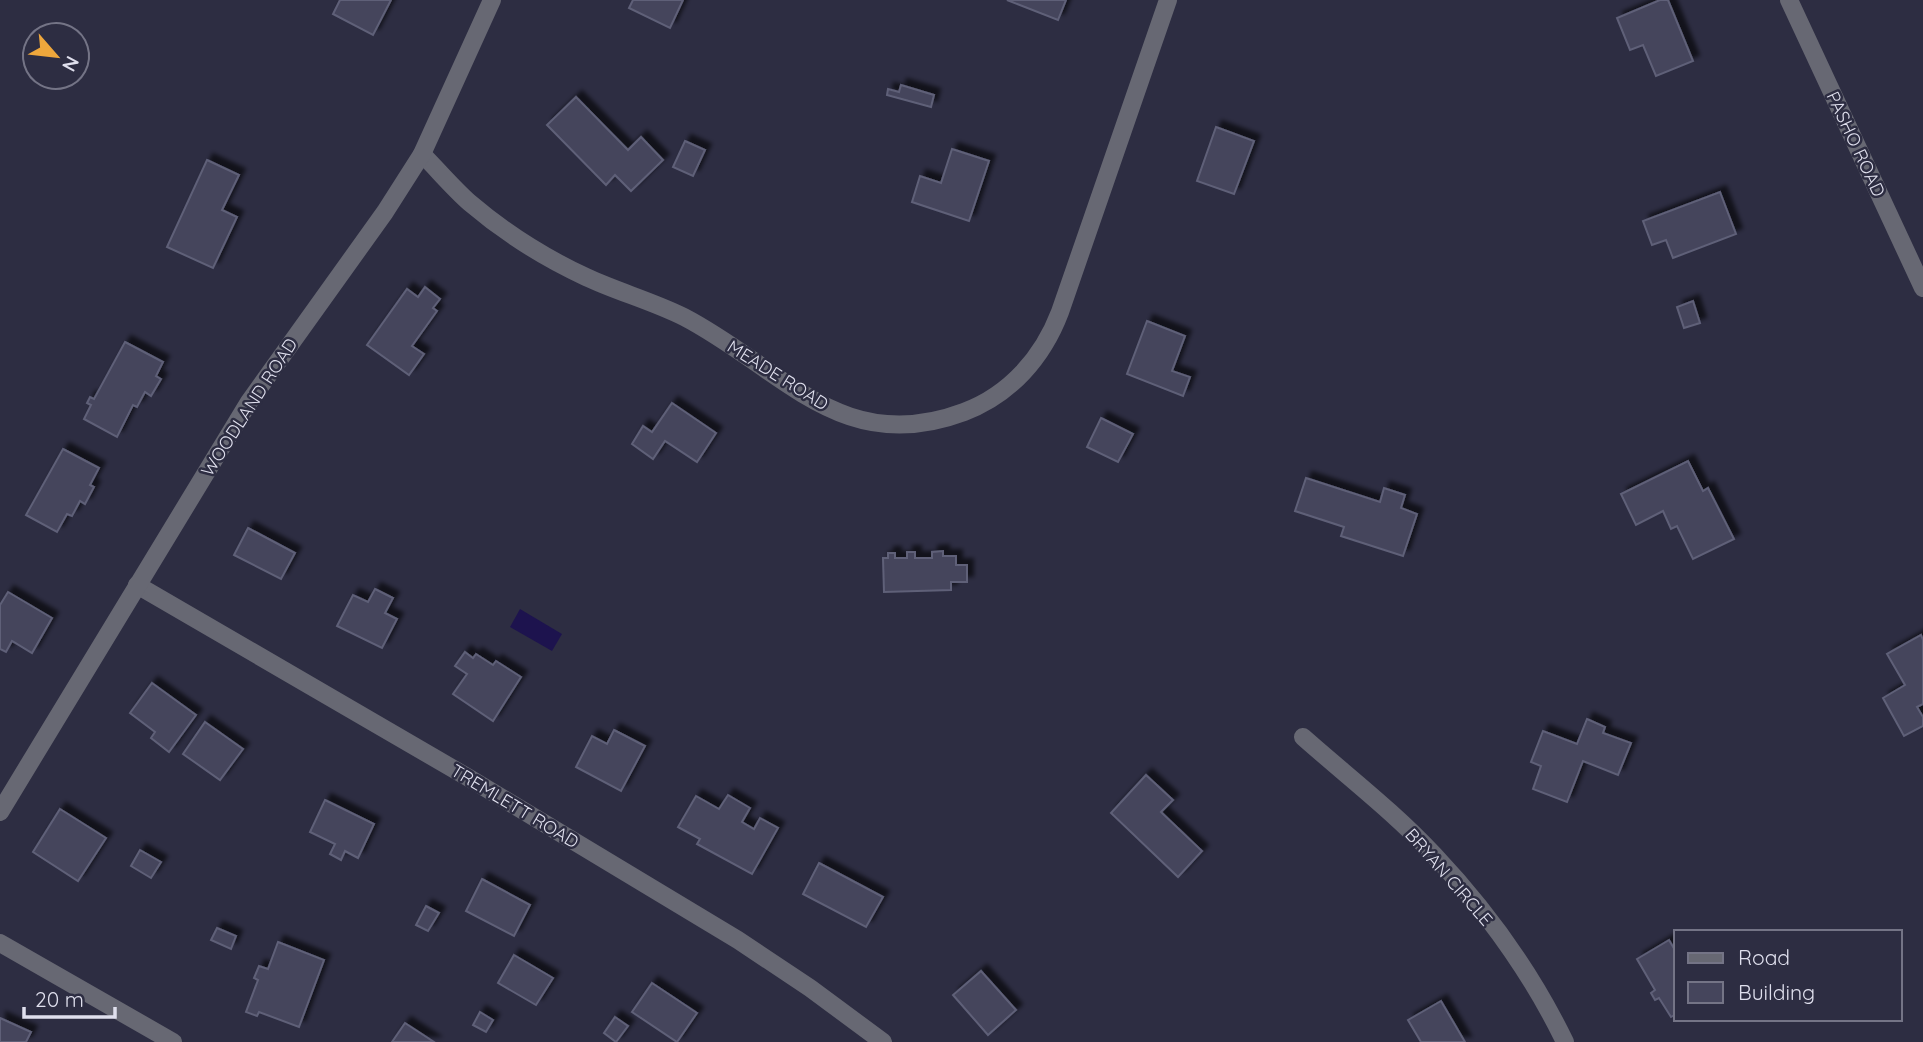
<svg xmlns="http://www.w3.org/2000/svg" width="1923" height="1042" font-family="Quicksand,sans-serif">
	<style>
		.water { fill: #1d134e }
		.building { fill: #45455c; stroke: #5f6078; stroke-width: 2; filter: url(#shadow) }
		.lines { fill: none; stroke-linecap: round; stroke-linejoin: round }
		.minor { stroke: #676873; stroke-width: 18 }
		.labels { text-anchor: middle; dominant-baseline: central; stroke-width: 5; stroke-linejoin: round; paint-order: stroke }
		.street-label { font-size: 18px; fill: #dfdfed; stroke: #2d2d42 }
	</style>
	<defs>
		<filter id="shadow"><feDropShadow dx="6" dy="-6" stdDeviation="2" flood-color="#0009"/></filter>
	</defs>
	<rect width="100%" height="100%" fill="#2d2d42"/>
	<!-- water -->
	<polygon class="water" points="520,609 562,634 552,651 510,627"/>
	<!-- building -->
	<g class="building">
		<polygon points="340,0 391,0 373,35 333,14"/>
		<polygon points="633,0 683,0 670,28 629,8"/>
		<polygon points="1007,0 1066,0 1058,20"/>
		<polygon points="1660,0 1668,0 1693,61 1656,76 1643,45 1630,50 1617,18"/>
		<polygon points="901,85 934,95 931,107 887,95 888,89 899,92"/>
		<polygon points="576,97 628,150 641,137 663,160 631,191 615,175 606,185 547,125"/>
		<polygon points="1216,127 1254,141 1234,194 1197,181"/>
		<polygon points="685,141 705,150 693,176 673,167"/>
		<polygon points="952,149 989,161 969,221 912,202 920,176 941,183"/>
		<polygon points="207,160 239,175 222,210 237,217 213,268 167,247"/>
		<polygon points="1720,192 1736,234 1673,258 1666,240 1652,245 1643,221"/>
		<polygon points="425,287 440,299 433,308 437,311 412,346 424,354 409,375 367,345 407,289 418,297"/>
		<polygon points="1693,301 1700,323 1684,328 1677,307"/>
		<polygon points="1147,321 1185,336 1172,371 1190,377 1183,396 1127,374"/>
		<polygon points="125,342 163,362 156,376 161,379 151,396 145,392 137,407 133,405 117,437 84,419 91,405 87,403 90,397 94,399"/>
		<polygon points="672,403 716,433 697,462 665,441 653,459 632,444 643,426 652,432"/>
		<polygon points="1101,418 1133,434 1118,462 1087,447"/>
		<polygon points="63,449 99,468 90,485 94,487 85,504 80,501 72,516 67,514 57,532 26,515"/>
		<polygon points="1688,461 1703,491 1708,488 1734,539 1693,559 1677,526 1671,529 1663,511 1636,525 1621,494"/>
		<polygon points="1306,478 1380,502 1384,488 1405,495 1401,508 1417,514 1403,556 1341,536 1344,527 1295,511"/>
		<polygon points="248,528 295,553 281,579 234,555"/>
		<polygon points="943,551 943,556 956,556 956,565 967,565 967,582 951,582 951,590 884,592 883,558 888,558 888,553 895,553 895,558 907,558 907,552 915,552 915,558 932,558 932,552"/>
		<polygon points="375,589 393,598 385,613 397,619 382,648 337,626 353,595 368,602"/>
		<polygon points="8,592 52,618 32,653 12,641 6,652 0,649 0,605"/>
		<polygon points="1921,635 1923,640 1923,704 1917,707 1923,717 1923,726 1904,736 1883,698 1905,685 1887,654"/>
		<polygon points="465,652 473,658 476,654 493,665 496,661 521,677 493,721 453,694 467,674 455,666"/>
		<polygon points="152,683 196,715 169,752 151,738 155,732 130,713"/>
		<polygon points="1587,719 1605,727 1603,733 1631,743 1618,775 1583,761 1567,802 1533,789 1541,766 1531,762 1543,731 1577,744"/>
		<polygon points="205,722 243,749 220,780 183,754"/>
		<polygon points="614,730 645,746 621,791 576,767 592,736 607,744"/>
		<polygon points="1146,775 1173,800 1161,812 1202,851 1178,877 1111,813"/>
		<polygon points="728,795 750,808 742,822 754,829 760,818 778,828 752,874 697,844 700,839 678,827 696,796 719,809"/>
		<polygon points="325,800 374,824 358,858 345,851 341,860 330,854 335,844 310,832"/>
		<polygon points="60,809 106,838 78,881 33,852"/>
		<polygon points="140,850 161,862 151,878 131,866"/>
		<polygon points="819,863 883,897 866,927 803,894"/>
		<polygon points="482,879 530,905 514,936 466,911"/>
		<polygon points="426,906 439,913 428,931 416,925"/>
		<polygon points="217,928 236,936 231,949 211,940"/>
		<polygon points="1669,940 1676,952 1676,1014 1671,1017 1659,998 1655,1000 1651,993 1655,990 1637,959"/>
		<polygon points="278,942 324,960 299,1027 259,1012 257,1016 246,1012 258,980 254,978 259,966 268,969"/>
		<polygon points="514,955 553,978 536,1005 498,983"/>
		<polygon points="981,971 1016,1010 988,1035 953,995"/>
		<polygon points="652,983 697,1013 677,1042 632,1012"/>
		<polygon points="1441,1001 1465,1042 1421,1042 1408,1020"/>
		<polygon points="480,1012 493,1020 486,1032 473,1025"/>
		<polygon points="615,1017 628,1026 616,1042 604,1033"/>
		<polygon points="0,1018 31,1032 26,1042 0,1042"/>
		<polygon points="405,1023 434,1042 392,1042"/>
	</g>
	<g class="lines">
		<!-- minor -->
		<g class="minor">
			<polyline points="1789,0 1923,288"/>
			<path d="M422 154C438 170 453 188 470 203 504 232 545 258 586 277 618 292 652 301 684 317 782 368 842 458 964 412 1010 395 1043 357 1060 312L1168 0"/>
			<polyline points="137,585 469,778 738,940 810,988 883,1042"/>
			<path d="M1303 737C1347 776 1394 812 1434 855 1485 909 1532 974 1565 1042"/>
			<polyline points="0,812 249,402 385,212 422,154 492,0"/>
			<polyline points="0,943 173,1042"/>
		</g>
	</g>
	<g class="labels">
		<!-- street labels -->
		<g class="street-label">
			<text transform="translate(1856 144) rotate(65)">PASHO ROAD</text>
			<text transform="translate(778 375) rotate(32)">MEADE ROAD</text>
			<text transform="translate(249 407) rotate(-57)">WOODLAND ROAD</text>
			<text transform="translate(515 806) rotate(31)">TREMLETT ROAD</text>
			<text transform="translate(1449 877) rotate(49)">BRYAN CIRCLE</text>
		</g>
	</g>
	<!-- legend -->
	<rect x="1674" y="930" width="228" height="91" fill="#2d2d42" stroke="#747486" stroke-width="2"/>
	<rect x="1688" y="953" width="35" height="10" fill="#676873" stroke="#747486" stroke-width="2"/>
	<text x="1738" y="965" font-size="21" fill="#dfdfed">Road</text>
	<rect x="1688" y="982" width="35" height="21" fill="#45455c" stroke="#747486" stroke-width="2"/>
	<text x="1738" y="1000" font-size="21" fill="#dfdfed">Building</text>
	<!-- north arrow -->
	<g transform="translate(56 56) rotate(118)"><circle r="33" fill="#2d2d42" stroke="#747486" stroke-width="2"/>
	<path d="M0-5L12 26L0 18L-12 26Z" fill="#eea73c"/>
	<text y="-10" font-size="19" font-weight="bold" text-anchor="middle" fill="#dfdfed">N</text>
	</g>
	<!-- scale -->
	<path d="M24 1007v10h91v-10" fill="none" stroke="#dfdfed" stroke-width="3.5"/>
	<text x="35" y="1007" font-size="21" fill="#dfdfed" stroke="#2d2d42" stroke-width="5" paint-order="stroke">20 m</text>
</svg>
